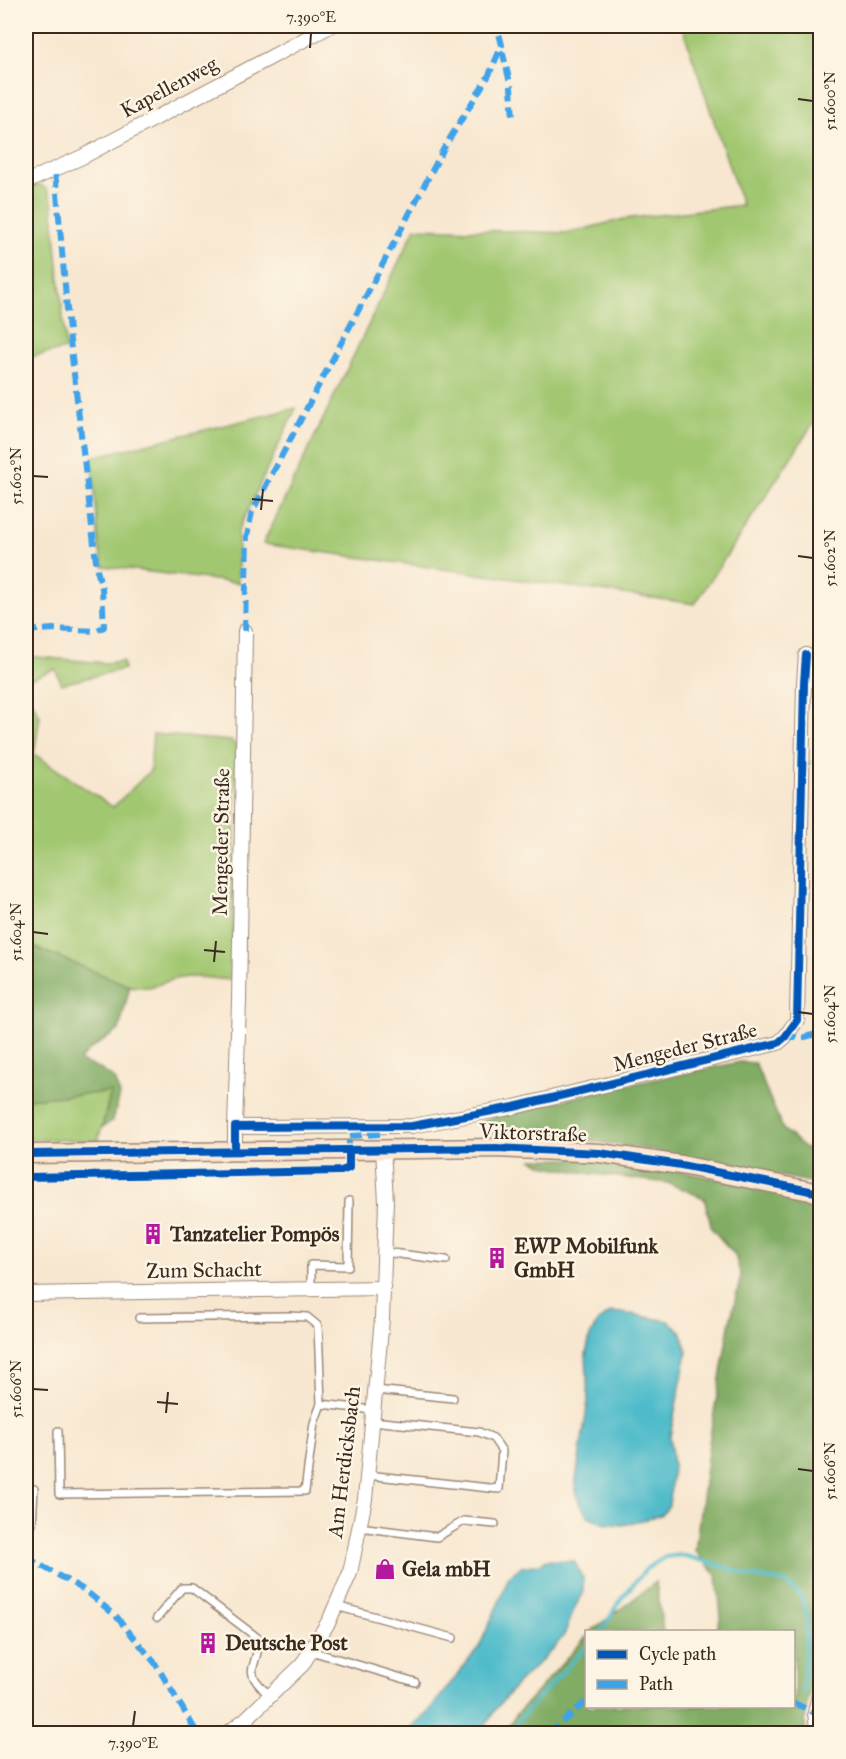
<svg xmlns="http://www.w3.org/2000/svg" width="846" height="1759" font-family="'IM FELL Great Primer',serif">
	<style>
		.green { fill: #a2c771; stroke: #6e7848; stroke-width: 1.5 }
		.forest { fill: #81ac63; stroke: #5e6b40; stroke-width: 1.5 }
		.water { fill: #4fbbca; stroke: #457274; stroke-width: 1.5 }
		.lines { fill: none; stroke-linecap: round; stroke-linejoin: round }
		.stream { stroke: #4fbbca; stroke-width: 4 }
		.service-casing { stroke: #9a8877; stroke-width: 10 }
		.minor-casing { stroke: #9a8877; stroke-width: 16 }
		.secondary-casing { stroke: #9a8877; stroke-width: 21 }
		.service { stroke: #fff; stroke-width: 7 }
		.minor { stroke: #fff; stroke-width: 14 }
		.secondary { stroke: #fde5d0; stroke-width: 18 }
		.quiet { stroke: #3fa3ea; stroke-width: 6; stroke-dasharray: 12 6; stroke-linecap: butt }
		.cycleway-casing { stroke: #fcf5e5; stroke-width: 11 }
		.cycleway { stroke: #0057b8; stroke-width: 8 }
		.ticks { fill: none; stroke: #3b2a1e; stroke-width: 2 }
		.labels { text-anchor: middle; dominant-baseline: central; stroke-width: 5; stroke-linejoin: round; paint-order: stroke }
		.street-label { font-size: 21px; fill: #3b2a1e; stroke: #fcf5e5 }
		.poi-label { font-size: 21px; font-weight: bold; fill: #3b2a1e; stroke: #fcf5e5; text-anchor: start }
		.neatline { fill: none; stroke: #3b2a1e; stroke-width: 2 }
		.ticks-label { font-size: 15px; text-anchor: middle; fill: #3b2a1e }
	</style>
	<rect width="100%" height="100%" fill="#fcf5e5"/>
	<filter id="ink" filterUnits="userSpaceOnUse"><feTurbulence type="fractalNoise" baseFrequency=".0167" numOctaves="2"/><feDisplacementMap in="SourceGraphic" scale="12" xChannelSelector="R" yChannelSelector="G"/><feConvolveMatrix kernelMatrix="1 2 1 2 8 2 1 2 1" color-interpolation-filters="sRGB"/></filter>
	<filter id="wash" filterUnits="userSpaceOnUse"><feTurbulence type="fractalNoise" baseFrequency=".008" numOctaves="4" result="noise"/><feDisplacementMap in="SourceGraphic" scale="24" xChannelSelector="R" yChannelSelector="G"/><feGaussianBlur stdDeviation="1.35" result="paint"/><feColorMatrix in="noise" values="0 0 0 0 0 0 0 0 0 0 0 0 0 0 0 0 0 1.4 0 .05"/><feComposite in="paint" operator="in"/></filter>
	<g filter="url(#wash)">
		<rect width="100%" height="100%" fill="#f8e7d0"/>
		<!-- green -->
		<g class="green">
			<polygon points="682,26 820,26 820,413 695,604 263,544 415,228 568,233 624,219 742,205"/>
			<polygon points="41,185 47,190 52,201 66,349 26,358 26,189 33,186"/>
			<polygon points="296,408 238,531 238,583 103,566 99,547 92,457"/>
			<polygon points="26,656 105,663 123,661 124,669 62,684 55,669 26,681"/>
			<path d="M26 691 40 716 34 754 113 807 150 771 153 734 231 741 236 745 232 980C216 979 197 975 180 978 160 981 153 991 130 986L26 944Z"/>
			<polygon points="111,1092 98,1141 26,1139 26,1099"/>
		</g>
		<!-- forest -->
		<g class="forest">
			<polygon points="26,944 130,986 119,1030 88,1051 79,1061 100,1069 114,1079 120,1095 113,1120 102,1128 111,1092 26,1099"/>
			<polygon points="740,1062 755,1063 783,1129 806,1149 820,1151 820,1184 650,1150 559,1136 495,1134 483,1120 613,1088"/>
			<path d="M531 1159H598L685 1172 820 1201V1659C813 1683 802 1708 806 1733L503 1734 516 1715 586 1637V1706H794V1632L716 1631 721 1617 717 1576 695 1551 710 1436 729 1326 741 1276 735 1255 712 1229 704 1198 668 1183 586 1173 546 1166Z"/>
			<polygon points="656,1582 663,1631 591,1631"/>
		</g>
		<!-- water -->
		<g class="water">
			<polygon points="612,1312 631,1314 668,1321 682,1333 687,1352 670,1436 673,1467 669,1505 663,1514 641,1521 622,1525 602,1523 588,1516 580,1505 575,1486 588,1401 586,1354 590,1336 598,1321"/>
			<polygon points="546,1560 574,1561 583,1578 583,1594 576,1605 564,1635 552,1650 517,1684 495,1710 481,1733 404,1733 426,1715 479,1647 499,1602 509,1576 521,1567 539,1564"/>
		</g>
		<g class="lines">
			<!-- stream -->
			<g class="stream">
				<polyline points="601,1632 621,1599 646,1569 665,1557 682,1555 731,1569 749,1576 785,1582 802,1597 807,1620 803,1693"/>
				<polyline points="511,1734 520,1718 586,1647"/>
			</g>
		</g>
	</g>
	<g filter="url(#ink)">
		<g class="lines">
			<defs>
				<g id="service">
					<polyline points="384,1252 446,1260"/>
					<polyline points="311,1289 311,1265 348,1266 349,1201"/>
					<polyline points="139,1318 289,1316 307,1317 318,1326 321,1404 373,1410"/>
					<polyline points="375,1390 453,1398"/>
					<polyline points="58,1431 59,1494 305,1491 314,1423 321,1404"/>
					<polyline points="367,1475 499,1489 502,1451 493,1438 479,1432 372,1421"/>
					<polyline points="359,1527 437,1537 464,1521 495,1524"/>
					<polyline points="26,1534 32,1524 34,1489"/>
					<polyline points="336,1606 453,1638"/>
					<path d="M157 1618 182 1588H192L259 1639C257 1672 240 1668 270 1696"/>
					<polyline points="311,1651 415,1682"/>
				</g>
				<g id="minor">
					<polyline points="26,182 82,157 330,26"/>
					<polyline points="235,1127 239,1001 245,631"/>
					<polyline points="235,1151 235,1127 412,1126 514,1107 778,1043 785,1037 797,1020 804,683 806,655"/>
					<polyline points="26,1294 383,1288"/>
					<polyline points="227,1734 246,1719 302,1665 329,1621 350,1573 365,1499 382,1319 386,1202 383,1149"/>
					<polyline points="818,1734 815,1713 820,1690"/>
				</g>
				<polyline id="secondary" points="26,1154 496,1148 600,1153 681,1165 820,1193"/>
			</defs>
			<!-- service casing -->
			<use href="#service" class="service-casing"/>
			<!-- minor casing -->
			<use href="#minor" class="minor-casing"/>
			<!-- secondary casing -->
			<use href="#secondary" class="secondary-casing"/>
			<!-- service -->
			<use href="#service" class="service"/>
			<!-- minor -->
			<use href="#minor" class="minor"/>
			<!-- secondary -->
			<use href="#secondary" class="secondary"/>
			<!-- quiet -->
			<g class="quiet">
				<polyline points="500,52 503,54 511,87 513,119"/>
				<polyline points="26,631 53,629 95,631 104,627 102,588 97,570 69,332 55,170"/>
				<polyline points="245,631 247,536 252,512 444,148 489,75 502,45 497,26"/>
				<polyline points="785,1037 805,1037 820,1033"/>
				<polyline points="349,1153 349,1136 380,1134"/>
				<polyline points="26,1557 86,1591 116,1616 155,1663 198,1734"/>
				<polyline points="794,1703 815,1713"/>
				<polyline points="549,1734 586,1701"/>
			</g>
			<defs>
				<g id="cycleway">
					<polyline points="235,1151 235,1127 412,1126 514,1107 778,1043 785,1037 797,1020 804,683 806,655"/>
					<polyline points="26,1154 496,1148 600,1153 681,1165 820,1193"/>
					<polyline points="26,1177 341,1171 349,1168 349,1150"/>
				</g>
			</defs>
			<!-- cycleway casing -->
			<use href="#cycleway" class="cycleway-casing"/>
			<!-- cycleway -->
			<use href="#cycleway" class="cycleway"/>
		</g>
	</g>
	<!-- ticks -->
	<path class="ticks" d="M310 48 311 33M798 99 813 101M33 476 48 477M252 499 273 501M261 510 263 489M798 556 813 558M33 932 48 934M204 950 225 952M214 962 216 941M798 1012 813 1014M33 1389 48 1390M157 1402 178 1404M166 1413 168 1392M798 1469 813 1471M133 1726 135 1711"/>
	<!-- icons -->
	<defs>
		<symbol id="building-bare" viewBox="-9 -9 18 18"><path d="M-4-6H4V6H1V3H-1V6H-4ZM-2.5-4.3h1.7v1.8h-1.7ZM.8-4.3h1.7v1.8H.8ZM-2.5-1h1.7V.8h-1.7ZM.8-1h1.7V.8H.8Z" fill="#b5179e" stroke="#fcf5e5" stroke-width="2.5" paint-order="stroke"/></symbol>
		<symbol id="shop-bare" viewBox="-9 -9 18 18"><path d="M-5-2.5h2.3a2.7 3.5 0 0 1 5.4 0H5L5.5 6h-11ZM-1.5-2.5h3a1.5 2.3 0 0 0-3 0Z" fill="#b5179e" stroke="#fcf5e5" stroke-width="2.5" paint-order="stroke"/></symbol>
	</defs>
	<g fill-rule="evenodd">
		<use href="#building-bare" x="138" y="1219" width="30" height="30"/>
		<use href="#building-bare" x="482" y="1243" width="30" height="30"/>
		<use href="#shop-bare" x="370" y="1554" width="30" height="30"/>
		<use href="#building-bare" x="193" y="1628" width="30" height="30"/>
	</g>
	<g class="labels">
		<!-- street labels -->
		<g class="street-label">
			<text transform="translate(169 87) rotate(-28)">Kapellenweg</text>
			<text transform="translate(221 842) rotate(-89)">Mengeder Straße</text>
			<text transform="translate(685 1047) rotate(-14)">Mengeder Straße</text>
			<text transform="translate(533 1133) rotate(2)">Viktorstraße</text>
			<text transform="translate(204 1270) rotate(-1)">Zum Schacht</text>
			<text transform="translate(344 1462) rotate(-83)">Am Herdicksbach</text>
		</g>
		<!-- poi labels -->
		<g class="poi-label">
			<text x="170" y="1234">Tanzatelier Pompös</text>
			<text x="514" y="1246">EWP Mobilfunk<tspan x="514" dy="24">GmbH</tspan></text>
			<text x="402" y="1569">Gela mbH</text>
			<text x="225" y="1643">Deutsche Post</text>
		</g>
	</g>
	<!-- margin -->
	<rect width="846" height="1759" fill="none" stroke="#fcf5e5" stroke-width="66"/>
	<!-- legend -->
	<rect x="585" y="1630" width="210" height="78" fill="#fcf5e5" stroke="#afa495" stroke-width="1.5"/>
	<rect x="597" y="1650" width="30" height="9" fill="#0057b8" stroke="#afa495" stroke-width="1.5"/>
	<text x="639" y="1660" font-size="18" fill="#3b2a1e">Cycle path</text>
	<rect x="597" y="1680" width="30" height="9" fill="#3fa3ea" stroke="#afa495" stroke-width="1.5"/>
	<text x="639" y="1690" font-size="18" fill="#3b2a1e">Path</text>
	<rect x="33" y="33" width="780" height="1693" class="neatline"/>
	<g class="ticks-label">
		<text x="311" y="22">7.390°E</text>
		<text transform="translate(830 101) rotate(-90)" y="5">51.600°N</text>
		<text transform="translate(16 476) rotate(-90)" y="5">51.602°N</text>
		<text transform="translate(830 558) rotate(-90)" y="5">51.602°N</text>
		<text transform="translate(16 932) rotate(-90)" y="5">51.604°N</text>
		<text transform="translate(830 1014) rotate(-90)" y="5">51.604°N</text>
		<text transform="translate(16 1389) rotate(-90)" y="5">51.606°N</text>
		<text transform="translate(830 1471) rotate(-90)" y="5">51.606°N</text>
		<text x="133" y="1748">7.390°E</text>
	</g>
</svg>
